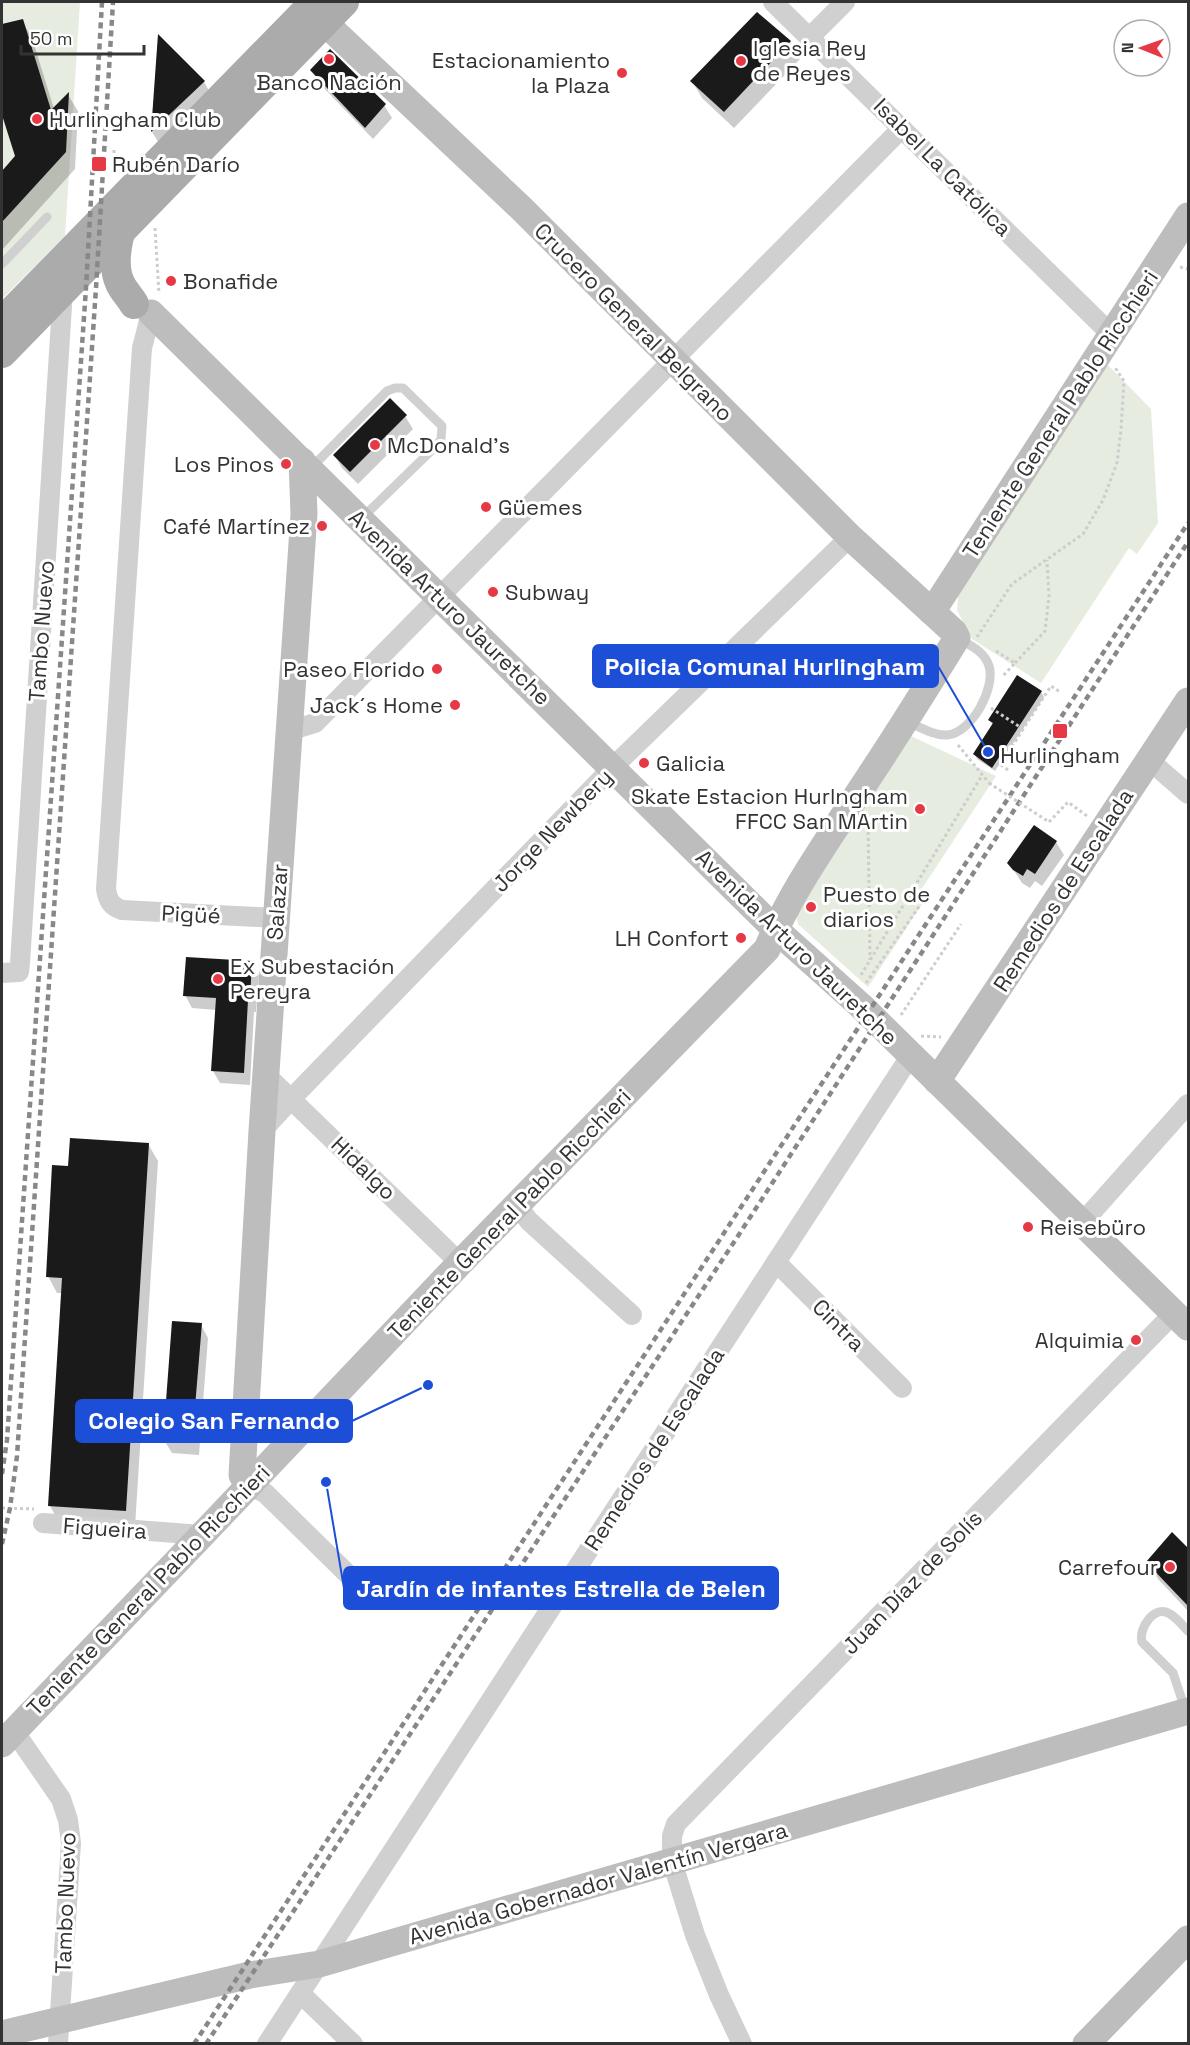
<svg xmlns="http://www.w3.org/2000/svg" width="1190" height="2045" font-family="'Space Grotesk',sans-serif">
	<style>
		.green { fill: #e6ecdf }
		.shadow { fill: #0003 }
		.building { fill: #1a1a1a }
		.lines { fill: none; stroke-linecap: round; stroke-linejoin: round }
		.path { stroke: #cdcdcd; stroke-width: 3; stroke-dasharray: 3 3; stroke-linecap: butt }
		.lane { stroke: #d0d0d0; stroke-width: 9 }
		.street { stroke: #d0d0d0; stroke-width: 20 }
		.secondary { stroke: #bdbdbd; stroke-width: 27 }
		.primary { stroke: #ababab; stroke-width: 30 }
		.rail { stroke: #888; stroke-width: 4.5; stroke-dasharray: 6 4.5; stroke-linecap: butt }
		.path-bridge { stroke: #cdcdcd; stroke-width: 3; stroke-dasharray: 3 3; stroke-linecap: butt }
		.poi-dot { fill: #e63946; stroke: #fff; stroke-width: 2 }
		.labels { text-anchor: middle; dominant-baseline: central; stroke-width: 6; stroke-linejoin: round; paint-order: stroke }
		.poi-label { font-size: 22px; fill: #333; stroke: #fff; text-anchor: start }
		.street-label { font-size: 22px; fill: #333; stroke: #fff }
		.leader { fill: none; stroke: #1d4ed8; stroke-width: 2 }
		.callout-dot { fill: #1d4ed8; stroke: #fff; stroke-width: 2 }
		.callout { fill: #1d4ed8; stroke: #1d4ed8; stroke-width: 2 }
		.callout-label { font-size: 24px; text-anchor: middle; font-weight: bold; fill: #fff }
	</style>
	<rect width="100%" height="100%" fill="#fff"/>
	<!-- green -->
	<g class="green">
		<polygon points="2,2 80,2 65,236 2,299"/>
		<polygon points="1105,362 1151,409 1158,523 1137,554 1129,548 1041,683 972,639 957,610 959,588"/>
		<polygon points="911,736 996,776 915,899 922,904 868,987 798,924 795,911"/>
	</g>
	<!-- shadow -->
	<g class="shadow">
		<polygon points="22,21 32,38 54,109 68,95 78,111 75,169 2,250 2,173 16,156 2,111 2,26"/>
		<polygon points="160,37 204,82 214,99 162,148 152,132"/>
		<polygon points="790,42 800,59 734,128 702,98 692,81"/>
		<polygon points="312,70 384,105 392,118 373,139 319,83"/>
		<polygon points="405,416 413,429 358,484 342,468 335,456"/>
		<polygon points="1041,692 1044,697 995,771 977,759 975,754 993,726 990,720"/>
		<polygon points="1056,842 1064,855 1042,886 1035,881 1030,888 1022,883 1009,863"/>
		<polygon points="251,963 259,976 256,1012 254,1012 250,1085 220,1083 213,1071 216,1010 192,1008 185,995"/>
		<polygon points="148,1144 158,1161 135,1527 59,1522 50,1506 63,1293 57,1293 48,1276 70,1167"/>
		<polygon points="201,1325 208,1338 199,1455 172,1453 164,1440"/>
		<polygon points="1172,1534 1188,1550 1188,1611 1158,1579 1148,1562"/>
	</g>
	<!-- building -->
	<g class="building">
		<polygon points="757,12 791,41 724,112 690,81"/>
		<polygon points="23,19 51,110 69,92 66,152 2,222 2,171 15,156 2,115 2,24"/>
		<polygon points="158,34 205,81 151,132"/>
		<polygon points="330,49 386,104 365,128 310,70"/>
		<polygon points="390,398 407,415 350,472 333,455"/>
		<polygon points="1017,675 1042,691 992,768 973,754 993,723 988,720"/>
		<polygon points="1034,825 1057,841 1035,874 1027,869 1023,876 1013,870 1007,863"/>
		<polygon points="186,957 252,961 250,1000 248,1000 244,1073 211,1071 216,998 183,996"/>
		<polygon points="70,1138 149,1143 126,1511 48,1506 62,1278 46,1277 52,1165 68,1166"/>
		<polygon points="172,1321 202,1323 192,1443 163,1441"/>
		<polygon points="1172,1532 1188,1548 1188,1606 1146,1562"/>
	</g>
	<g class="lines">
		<!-- path -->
		<g class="path">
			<polyline points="114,150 114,165 121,170"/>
			<polyline points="155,228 159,294"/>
			<polyline points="1180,267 1188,269"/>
			<polyline points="977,637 1012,584 1083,534 1103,500 1117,463 1121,429 1124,381 1114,366"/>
			<polyline points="996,651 1015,663 1002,677"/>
			<polyline points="1015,663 1045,631 1049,596 1047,560"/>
			<polyline points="991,708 1023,729 1051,686 1060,692"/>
			<polyline points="958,745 989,783"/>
			<polyline points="1008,770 1001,765 1023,729"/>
			<polyline points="868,820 870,960"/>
			<polyline points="1049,822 1068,802 1087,816"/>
			<polyline points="861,975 981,777"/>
			<polyline points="866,983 925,898"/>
			<polyline points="901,1015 961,924"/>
			<polyline points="921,1036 941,1037"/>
			<polyline points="2,1508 34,1509"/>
		</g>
		<!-- lane -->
		<g class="lane">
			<polyline points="2,264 47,217"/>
			<polyline points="310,469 387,391 395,388 403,388 442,426 441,439 436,446 362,518"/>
			<path d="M908 722C920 727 934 736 947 735 972 733 996 687 989 666 984 651 971 646 959 639"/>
			<path d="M1185 1709 1173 1673 1142 1642C1138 1628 1155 1604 1170 1614 1177 1618 1183 1626 1188 1631"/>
		</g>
		<!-- street -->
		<g class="street">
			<polyline points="773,2 1111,334"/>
			<polyline points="810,37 845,2"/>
			<path d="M151 313 142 348 106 889C108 901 111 906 122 910L276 918"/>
			<polyline points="289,731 315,723 902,128"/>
			<polyline points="1149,760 1188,794"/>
			<polyline points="2,973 19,972 20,963 63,290"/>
			<polyline points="266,1075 460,1263"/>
			<polyline points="262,1131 292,1098 613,767 850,537"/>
			<polyline points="517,1205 529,1221 632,1315"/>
			<polyline points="1082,1223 1188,1104"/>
			<polyline points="776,1262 902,1388"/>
			<polyline points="248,1485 265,1493 370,1596"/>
			<polyline points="43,1523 202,1535"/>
			<polyline points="14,1731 61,1799 68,1820 71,1843 58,2044"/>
			<polyline points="301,1994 353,2044"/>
			<polyline points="267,2044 911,1055"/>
			<polyline points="742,2044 719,1995 695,1935 672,1861 672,1836 676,1824 1174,1313"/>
		</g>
		<!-- secondary -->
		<g class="secondary">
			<polyline points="151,313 775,929 861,1006 1188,1327"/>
			<polyline points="932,612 1188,216"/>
			<polyline points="937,1081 1188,701"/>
			<polyline points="248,1485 242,1475 262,1131 304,514 302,461"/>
			<path d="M2 1744 202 1535 460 1263 767 949C790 893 826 843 859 792 893 741 925 690 957 638L954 632 850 537 521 208 309 8"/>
			<polyline points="2,2034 250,1975 319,1964 1188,1711"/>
			<polyline points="1086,2044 1188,1939"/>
		</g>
		<!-- primary -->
		<g class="primary">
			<path d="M122 225C117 242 112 266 120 283 123 290 130 297 134 304"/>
			<polyline points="2,322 315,2"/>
			<polyline points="2,353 344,2"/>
		</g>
		<!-- rail -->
		<g class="rail">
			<polyline points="2,1474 7,1440 86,288 102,2"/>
			<polyline points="2,1544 10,1508 17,1456 96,288 113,2"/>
			<polyline points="194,2044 1188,523"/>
			<polyline points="206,2044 736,1239 1188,542"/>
		</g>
		<!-- path-bridge -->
		<polyline class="path-bridge" points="989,783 1049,822"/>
	</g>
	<!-- markers -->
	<g class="poi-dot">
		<circle cx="329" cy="59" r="6"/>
		<circle cx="741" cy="61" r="6"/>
		<circle cx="622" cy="73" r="6"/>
		<circle cx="37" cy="119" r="6"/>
		<rect x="91" y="156" width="16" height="16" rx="3"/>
		<circle cx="171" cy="281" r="6"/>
		<circle cx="375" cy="445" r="6"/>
		<circle cx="286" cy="464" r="6"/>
		<circle cx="486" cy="507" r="6"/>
		<circle cx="322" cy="526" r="6"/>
		<circle cx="493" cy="592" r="6"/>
		<circle cx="437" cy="669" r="6"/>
		<circle cx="455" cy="705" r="6"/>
		<rect x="1052" y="723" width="16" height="16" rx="3"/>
		<circle cx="644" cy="763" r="6"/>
		<circle cx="920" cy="809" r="6"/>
		<circle cx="811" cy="907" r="6"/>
		<circle cx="741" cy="938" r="6"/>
		<circle cx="218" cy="979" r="6"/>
		<circle cx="1028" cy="1227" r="6"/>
		<circle cx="1136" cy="1340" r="6"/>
		<circle cx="1170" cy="1567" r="6"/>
	</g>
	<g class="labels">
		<!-- poi labels -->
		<g class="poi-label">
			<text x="753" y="48">Iglesia Rey<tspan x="753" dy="25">de Reyes</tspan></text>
			<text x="610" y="60" text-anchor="end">Estacionamiento<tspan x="610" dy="25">la Plaza</tspan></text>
			<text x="329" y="82" text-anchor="middle">Banco Nación</text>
			<text x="49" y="119">Hurlingham Club</text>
			<text x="112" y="164">Rubén Darío</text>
			<text x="183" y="281">Bonafide</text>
			<text x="387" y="445">McDonald's</text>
			<text x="274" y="464" text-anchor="end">Los Pinos</text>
			<text x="498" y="507">Güemes</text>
			<text x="310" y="526" text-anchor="end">Café Martínez</text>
			<text x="505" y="592">Subway</text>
			<text x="425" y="669" text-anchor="end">Paseo Florido</text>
			<text x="443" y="705" text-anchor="end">Jack´s Home</text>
			<text x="1060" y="755" text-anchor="middle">Hurlingham</text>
			<text x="656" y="763">Galicia</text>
			<text x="908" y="796" text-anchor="end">Skate Estacion Hurlngham<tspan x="908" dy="25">FFCC San MArtin</tspan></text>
			<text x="823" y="894">Puesto de<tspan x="823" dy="25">diarios</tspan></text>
			<text x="729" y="938" text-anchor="end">LH Confort</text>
			<text x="230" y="966">Ex Subestación<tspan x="230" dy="25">Pereyra</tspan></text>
			<text x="1040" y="1227">Reisebüro</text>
			<text x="1124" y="1340" text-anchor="end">Alquimia</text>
			<text x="1158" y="1567" text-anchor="end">Carrefour</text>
		</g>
		<!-- street labels -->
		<g class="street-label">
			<text transform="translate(943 167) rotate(45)">Isabel La Católica</text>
			<text transform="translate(634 322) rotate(45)">Crucero General Belgrano</text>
			<text transform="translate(1060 414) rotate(-57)">Teniente General Pablo Ricchieri</text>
			<text transform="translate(450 607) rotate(44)">Avenida Arturo Jauretche</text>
			<text transform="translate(41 631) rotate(-86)">Tambo Nuevo</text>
			<text transform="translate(552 830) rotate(-46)">Jorge Newbery</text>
			<text transform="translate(1063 890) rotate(-57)">Remedios de Escalada</text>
			<text transform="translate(277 902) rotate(-86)">Salazar</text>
			<text transform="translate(191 914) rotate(3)">Pigüé</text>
			<text transform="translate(797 947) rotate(44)">Avenida Arturo Jauretche</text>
			<text transform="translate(364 1168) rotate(44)">Hidalgo</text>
			<text transform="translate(509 1214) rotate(-46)">Teniente General Pablo Ricchieri</text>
			<text transform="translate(839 1325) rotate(45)">Cintra</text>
			<text transform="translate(654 1449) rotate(-57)">Remedios de Escalada</text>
			<text transform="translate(105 1528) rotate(4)">Figueira</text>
			<text transform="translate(912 1582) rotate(-46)">Juan Díaz de Solís</text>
			<text transform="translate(148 1590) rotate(-46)">Teniente General Pablo Ricchieri</text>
			<text transform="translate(598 1883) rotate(-16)">Avenida Gobernador Valentín Vergara</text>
			<text transform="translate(65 1903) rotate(-88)">Tambo Nuevo</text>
		</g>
	</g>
	<!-- callouts -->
	<path class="leader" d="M988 752L938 666M428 1385L352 1421M326 1482L344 1588"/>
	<g class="callout-dot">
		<circle cx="988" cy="752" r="6"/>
		<circle cx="428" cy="1385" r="6"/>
		<circle cx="326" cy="1482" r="6"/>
	</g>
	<g class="callout">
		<rect x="593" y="645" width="345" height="42" rx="6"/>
		<rect x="76" y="1400" width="276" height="42" rx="6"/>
		<rect x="344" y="1567" width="434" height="42" rx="6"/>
	</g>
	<g class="callout-label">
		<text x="765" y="675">Policia Comunal Hurlingham</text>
		<text x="214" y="1429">Colegio San Fernando</text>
		<text x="561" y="1597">Jardín de infantes Estrella de Belen</text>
	</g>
	<!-- border -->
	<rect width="1190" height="2045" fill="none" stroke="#333333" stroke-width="6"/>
	<!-- north arrow -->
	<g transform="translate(1142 48) rotate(271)"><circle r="28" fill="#ffffff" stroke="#adadad" stroke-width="1.5"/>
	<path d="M0-4.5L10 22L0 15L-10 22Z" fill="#e63946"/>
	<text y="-9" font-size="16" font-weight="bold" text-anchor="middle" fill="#333333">N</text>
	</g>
	<!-- scale -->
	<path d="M21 45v9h123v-9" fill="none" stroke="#333333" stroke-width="3"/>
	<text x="30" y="45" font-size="18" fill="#333333" stroke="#ffffff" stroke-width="4.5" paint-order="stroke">50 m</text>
</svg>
